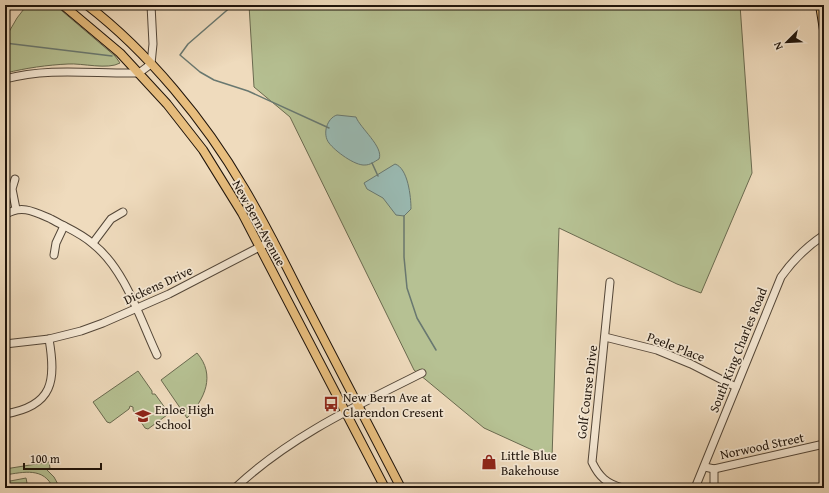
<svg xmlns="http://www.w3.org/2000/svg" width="829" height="493" font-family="'Gentium Book Plus',serif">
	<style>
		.green { fill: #b6c193; stroke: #6a6a4f }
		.water { fill: #9abbb4; stroke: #697870 }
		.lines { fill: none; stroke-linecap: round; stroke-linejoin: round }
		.stream { stroke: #697870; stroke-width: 1.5 }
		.minor-casing { stroke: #534638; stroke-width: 9 }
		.major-casing { stroke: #1f140b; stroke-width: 10 }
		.minor { stroke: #f5e8d4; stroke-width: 7 }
		.major { stroke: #e8be7e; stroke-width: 8 }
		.labels { text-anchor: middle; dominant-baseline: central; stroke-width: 3.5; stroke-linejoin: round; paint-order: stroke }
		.street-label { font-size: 13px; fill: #1f140b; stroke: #f5e8d4 }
		.poi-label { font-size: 13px; fill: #1f140b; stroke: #f5e8d4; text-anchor: start }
	</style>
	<rect width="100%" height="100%" fill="#efdbbd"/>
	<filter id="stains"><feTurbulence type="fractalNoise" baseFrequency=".005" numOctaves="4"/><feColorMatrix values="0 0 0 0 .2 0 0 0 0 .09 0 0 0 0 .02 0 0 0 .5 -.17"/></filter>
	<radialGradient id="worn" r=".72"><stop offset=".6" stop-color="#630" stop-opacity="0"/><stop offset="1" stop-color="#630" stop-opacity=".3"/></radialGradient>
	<!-- green -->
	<g class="green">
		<path d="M27 5H55L115 56 120 63C108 70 82 63 68 64 47 65 26 68 6 73V37L17 18Z"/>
		<polygon points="249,5 740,5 752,173 701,293 677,284 559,228 552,459 484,428 414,370 290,117 254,87"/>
		<path d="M197 353C216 375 205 399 187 418L161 380Z"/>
		<polygon points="138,371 152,391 152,394 155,394 168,412 167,415 148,429 145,428 133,410 133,407 130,406 129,409 110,423 107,422 93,402"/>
		<path d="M49 462 50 468 46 469 54 477 60 488H53C44 467 24 472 5 475V469Z"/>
		<polygon points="26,478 28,488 5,488 5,482"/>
	</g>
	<!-- water -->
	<g class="water">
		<path d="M337 115 356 117C360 128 384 147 379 159 374 162 370 165 365 165 355 166 335 151 329 143 322 134 327 118 337 115Z"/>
		<path d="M395 164C408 168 411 197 411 209L404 216 396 215 383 198 367 189 364 183Z"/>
	</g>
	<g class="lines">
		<!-- stream -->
		<g class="stream">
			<polyline points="233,5 188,44 180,55 200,72 214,80 248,91 329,128"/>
			<polyline points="5,43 112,56"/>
			<polyline points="372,163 378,176"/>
			<polyline points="404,216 404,257 407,288 417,318 436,350"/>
		</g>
		<defs>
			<g id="minor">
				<path d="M5 79C50 67 93 74 139 73L151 64 153 44 151 5"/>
				<polyline points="15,179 12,189 16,209"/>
				<path d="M5 215C21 204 35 212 51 219 65 227 81 233 93 244 125 269 140 319 157 355"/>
				<polyline points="93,243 111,219 123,212"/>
				<polyline points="54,255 56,243 64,226"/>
				<path d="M610 282 592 462C599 477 607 484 623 488"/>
				<polyline points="605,337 657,350 691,364 736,387"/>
				<polyline points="5,344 49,339 81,331 103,323 169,294 273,240"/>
				<path d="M5 414C54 406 56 380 49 339"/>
				<polyline points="705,467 714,469 824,444"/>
				<polyline points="714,469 714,488"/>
				<path d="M235 488C289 437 356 406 422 373"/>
				<path d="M695 488 781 277C793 260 806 247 824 235"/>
			</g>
			<g id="major">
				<polyline points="63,5 120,53 167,104 203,150 242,213 385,488"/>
				<path d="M87 5C148 52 205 121 244 188 266 225 285 264 305 303 337 364 369 426 401 488"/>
				<polyline points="820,5 824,30"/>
			</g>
		</defs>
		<!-- minor casing -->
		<use href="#minor" class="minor-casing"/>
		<!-- major casing -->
		<use href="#major" class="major-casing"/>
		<!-- minor -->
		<use href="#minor" class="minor"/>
		<!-- major -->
		<use href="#major" class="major"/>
	</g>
	<!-- icons -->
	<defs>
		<symbol id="bus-bare" viewBox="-9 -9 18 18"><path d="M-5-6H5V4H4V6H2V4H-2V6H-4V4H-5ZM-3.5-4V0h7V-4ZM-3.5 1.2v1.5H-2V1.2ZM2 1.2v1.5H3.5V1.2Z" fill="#8f2418" stroke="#f5e8d4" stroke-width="2.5" paint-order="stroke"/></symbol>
		<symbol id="school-bare" viewBox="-9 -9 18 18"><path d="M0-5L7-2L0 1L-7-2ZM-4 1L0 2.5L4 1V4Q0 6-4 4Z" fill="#8f2418" stroke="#f5e8d4" stroke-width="2.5" paint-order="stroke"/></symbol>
		<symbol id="shop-bare" viewBox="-9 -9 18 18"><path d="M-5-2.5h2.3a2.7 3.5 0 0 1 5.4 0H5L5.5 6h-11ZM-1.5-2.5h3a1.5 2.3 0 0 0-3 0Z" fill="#8f2418" stroke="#f5e8d4" stroke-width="2.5" paint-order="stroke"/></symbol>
	</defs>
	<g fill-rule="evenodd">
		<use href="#bus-bare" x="320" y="393" width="22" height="22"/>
		<use href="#school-bare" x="132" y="405" width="22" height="22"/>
		<use href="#shop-bare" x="478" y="451" width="22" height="22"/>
	</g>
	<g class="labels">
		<!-- street labels -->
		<g class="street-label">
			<text transform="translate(259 223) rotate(61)">New Bern Avenue</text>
			<text transform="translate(158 285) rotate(-25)">Dickens Drive</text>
			<text transform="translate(676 347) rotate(21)">Peele Place</text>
			<text transform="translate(738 350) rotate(-68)">South King Charles Road</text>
			<text transform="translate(587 392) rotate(-83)">Golf Course Drive</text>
			<text transform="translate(762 446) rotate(-12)">Norwood Street</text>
		</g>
		<!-- poi labels -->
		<g class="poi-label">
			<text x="343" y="397">New Bern Ave at<tspan x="343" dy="15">Clarendon Cresent</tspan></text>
			<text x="155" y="409">Enloe High<tspan x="155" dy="15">School</tspan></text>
			<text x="501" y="455">Little Blue<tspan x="501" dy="15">Bakehouse</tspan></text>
		</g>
	</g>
	<!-- margin -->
	<rect width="829" height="493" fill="none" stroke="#efdbbd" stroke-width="20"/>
	<rect x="6" y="6" width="817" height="481" fill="none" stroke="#1f140b" stroke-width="2"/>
	<rect x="10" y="10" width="809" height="473" fill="none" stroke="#1f140b"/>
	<!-- north arrow -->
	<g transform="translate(787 42) rotate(246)" stroke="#f5e8d4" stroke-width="3" paint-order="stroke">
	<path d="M0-3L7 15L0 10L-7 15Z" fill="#1f140b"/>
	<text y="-6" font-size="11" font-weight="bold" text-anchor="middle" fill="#1f140b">N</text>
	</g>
	<!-- scale -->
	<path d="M24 463v6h77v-6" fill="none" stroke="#1f140b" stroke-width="2"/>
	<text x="30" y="463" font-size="12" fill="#1f140b" stroke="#f5e8d4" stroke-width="3" paint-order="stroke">100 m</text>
	<rect width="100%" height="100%" filter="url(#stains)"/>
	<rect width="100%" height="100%" fill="url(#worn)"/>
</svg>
